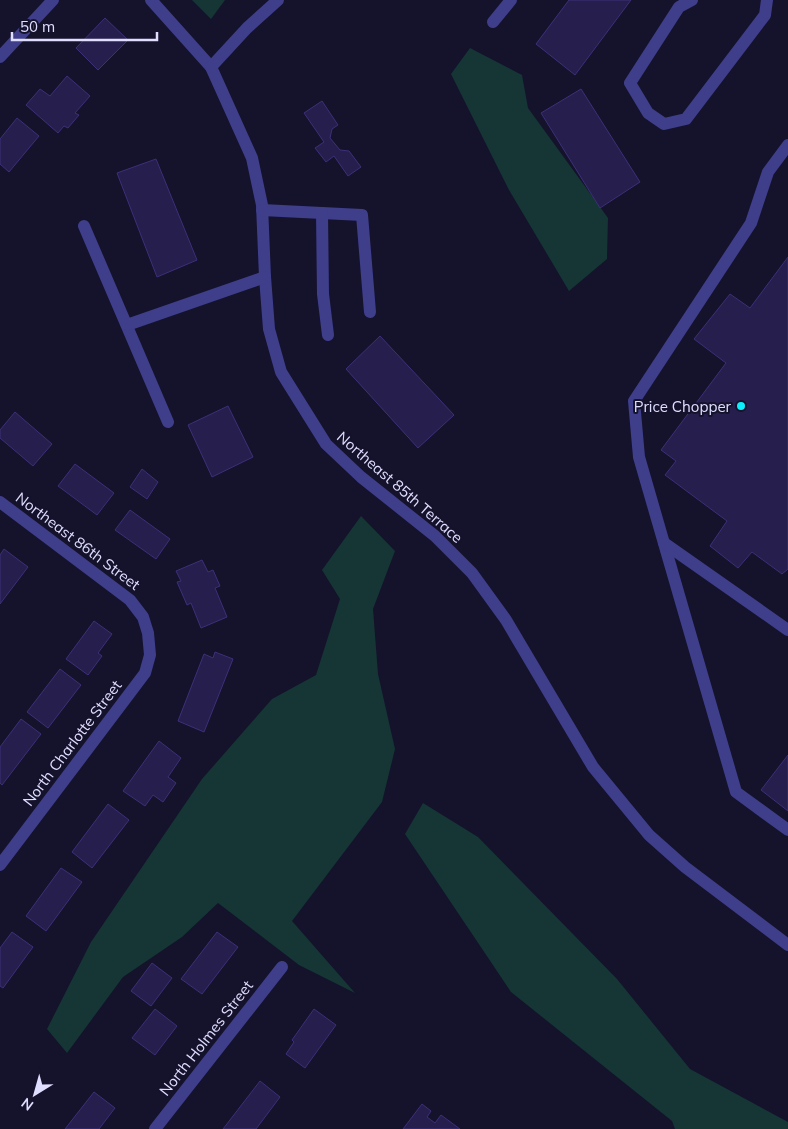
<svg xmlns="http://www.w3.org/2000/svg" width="788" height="1129" font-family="Mulish,sans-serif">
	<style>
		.green { fill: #153634 }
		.building { fill: #261e4d; stroke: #3c3079 }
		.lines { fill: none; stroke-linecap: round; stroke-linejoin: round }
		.minor { stroke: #3e3e8b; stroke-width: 12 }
		.poi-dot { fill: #0ceefc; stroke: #15122c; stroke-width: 2 }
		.labels { text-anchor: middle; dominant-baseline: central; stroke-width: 4; stroke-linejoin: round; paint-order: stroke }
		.poi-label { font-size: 15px; fill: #e0deff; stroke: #15122c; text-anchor: end }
		.street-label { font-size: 15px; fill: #e0deff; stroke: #15122c }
	</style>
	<rect width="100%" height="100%" fill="#15122c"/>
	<!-- green -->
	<g class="green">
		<polygon points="192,0 225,0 211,19"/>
		<polygon points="470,48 522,75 528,108 608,218 607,259 569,291 509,190 451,74"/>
		<polygon points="361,516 395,551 373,609 378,674 395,749 382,802 292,921 355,993 299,965 218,903 182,937 123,977 67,1053 47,1029 91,942 202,779 272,699 316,675 340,599 322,570"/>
		<polygon points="423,803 478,837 617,979 690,1069 788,1122 788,1129 675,1129 672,1121 511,992 405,834"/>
	</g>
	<!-- building -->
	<g class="building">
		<polygon points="569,0 631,0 575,75 536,44"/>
		<polygon points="105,18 128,40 98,70 76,48"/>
		<polygon points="67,76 90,96 75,113 79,115 68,128 64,126 58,133 26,105 40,89 50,96"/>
		<polygon points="581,89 640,182 600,208 541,113"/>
		<polygon points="322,101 338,125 332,129 330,138 340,150 349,151 361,167 348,176 334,156 326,162 315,148 324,142 304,113"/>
		<polygon points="17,118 39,136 9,172 0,164 0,139"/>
		<polygon points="156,159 197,260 157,277 117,173"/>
		<polygon points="788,257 788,569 782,574 752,552 738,568 710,546 727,521 665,475 676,461 661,450 726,363 694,339 730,294 750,308"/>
		<polygon points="380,336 454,415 418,448 346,369"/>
		<polygon points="228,406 253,457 212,477 188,425"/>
		<polygon points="15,412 52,444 33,466 0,438 0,430"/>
		<polygon points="75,464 114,493 97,515 58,486"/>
		<polygon points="142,469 158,482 147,499 130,487"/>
		<polygon points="130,510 170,539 156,559 115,530"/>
		<polygon points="4,549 28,567 0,604 0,555"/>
		<polygon points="202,560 208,572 213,570 220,586 215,588 227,617 201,628 191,603 187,605 177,582 181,581 176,571"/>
		<polygon points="94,621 112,634 98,653 102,656 88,675 66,659"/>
		<polygon points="215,652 233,659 204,732 178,721 204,654 213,658"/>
		<polygon points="60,669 81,685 48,728 27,712"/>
		<polygon points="21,719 41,734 2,785 0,783 0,747"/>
		<polygon points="159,741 181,758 168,777 176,783 163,802 153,795 145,806 123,791"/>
		<polygon points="788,755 788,811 761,790"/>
		<polygon points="108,804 129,820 92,868 72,852"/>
		<polygon points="61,868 82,882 46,931 26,916"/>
		<polygon points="12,932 33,947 3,988 0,986 0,948"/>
		<polygon points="217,932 238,947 202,994 181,979"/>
		<polygon points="152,963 172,978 151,1006 131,991"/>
		<polygon points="155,1009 177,1026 155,1055 132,1038"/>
		<polygon points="314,1009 336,1025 305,1068 286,1054 294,1042 292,1040"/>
		<polygon points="260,1081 280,1097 256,1129 223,1129"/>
		<polygon points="94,1092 115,1108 99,1129 65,1129"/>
		<polygon points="422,1104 431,1111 427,1117 435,1123 441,1115 460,1129 403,1129"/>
	</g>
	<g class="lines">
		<!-- minor -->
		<g class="minor">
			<polyline points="151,0 211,67 252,158 262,205 265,277 269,329 281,372 326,444 361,477 435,536 472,573 506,620 593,767 649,835 685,867 788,945"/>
			<polyline points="692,0 679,7 630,83 648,113 664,124 686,119 765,15 767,0"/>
			<polyline points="493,22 511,0"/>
			<polyline points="0,57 53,0"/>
			<polyline points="211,67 247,28 278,0"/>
			<polyline points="788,145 768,172 751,223 634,401 639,457 736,792 788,830"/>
			<polyline points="262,210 362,215 370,312"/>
			<polyline points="322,213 323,294 328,335"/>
			<polyline points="84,226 168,422"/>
			<polyline points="127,325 265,277"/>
			<polyline points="0,502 130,600 143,617 148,633 150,655 145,673 0,865"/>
			<polyline points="664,543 788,630"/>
			<polyline points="155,1129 282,967"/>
		</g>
	</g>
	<!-- markers -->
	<circle class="poi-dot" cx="741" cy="406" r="5"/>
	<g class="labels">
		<!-- poi labels -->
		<g class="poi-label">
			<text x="731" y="406">Price Chopper</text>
		</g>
		<!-- street labels -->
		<g class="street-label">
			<text transform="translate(400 487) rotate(41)">Northeast 85th Terrace</text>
			<text transform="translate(78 541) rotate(37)">Northeast 86th Street</text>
			<text transform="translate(72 743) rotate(-53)">North Charlotte Street</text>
			<text transform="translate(206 1038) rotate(-52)">North Holmes Street</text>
		</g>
	</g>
	<!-- north arrow -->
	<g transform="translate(35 1094) rotate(217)" stroke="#15122c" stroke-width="4" paint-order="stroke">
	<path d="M0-4L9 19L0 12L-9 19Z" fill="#e0deff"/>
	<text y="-8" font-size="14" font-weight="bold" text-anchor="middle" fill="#e0deff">N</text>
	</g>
	<!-- scale -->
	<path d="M12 32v8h145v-8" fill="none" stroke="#e0deff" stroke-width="2.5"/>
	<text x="20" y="32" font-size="15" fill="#e0deff" stroke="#15122c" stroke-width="4" paint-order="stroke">50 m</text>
</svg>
